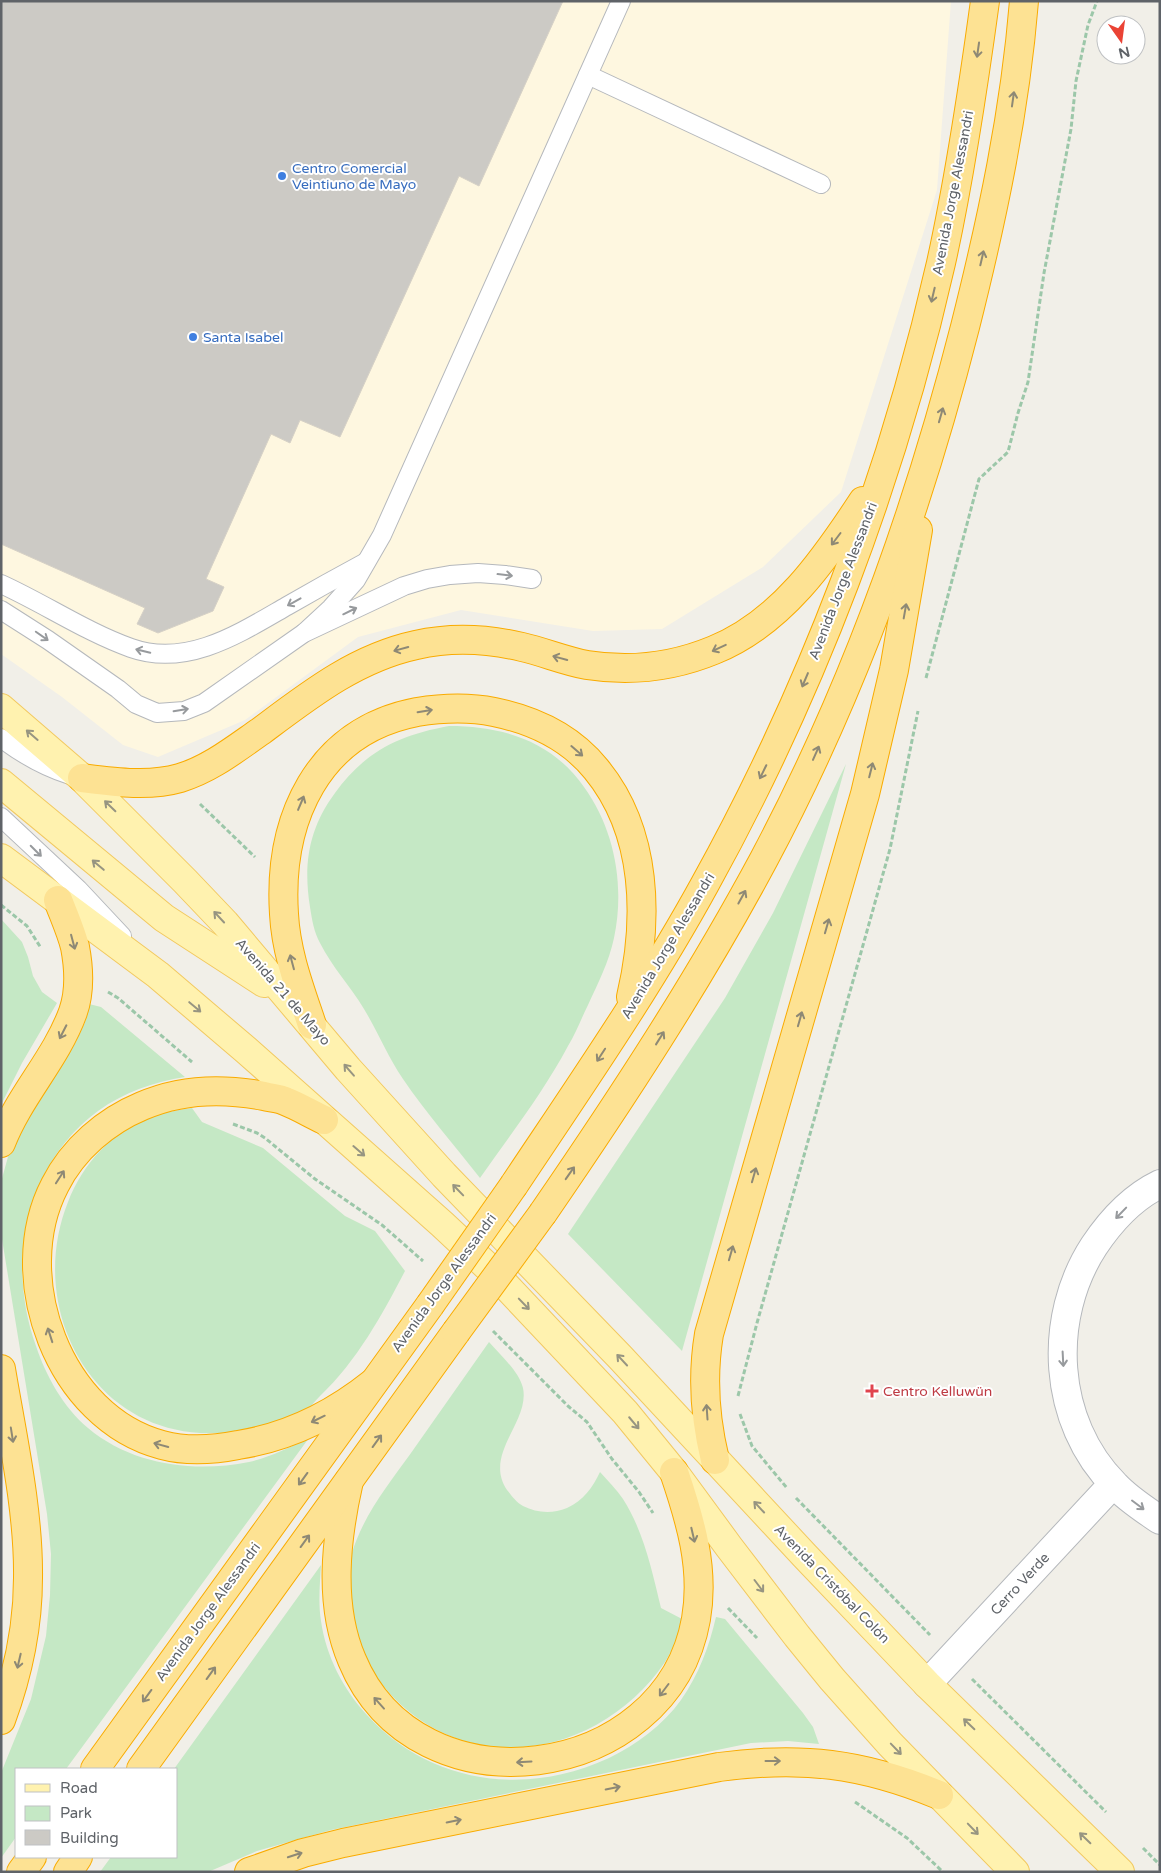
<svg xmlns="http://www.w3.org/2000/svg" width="1161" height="1873" font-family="'Varela Round',sans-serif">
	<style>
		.commercial { fill: #fef7e0 }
		.green { fill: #c5e8c5 }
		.building { fill: #cccac5; stroke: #d6d1c6 }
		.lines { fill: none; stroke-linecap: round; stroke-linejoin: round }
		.lane-casing { stroke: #b5b8bc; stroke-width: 20 }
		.street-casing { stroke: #b5b8bc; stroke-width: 30 }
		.primary-casing { stroke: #f2c960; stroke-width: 30 }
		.highway-casing { stroke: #f9ab00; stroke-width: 30 }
		.path { stroke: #9cc7a9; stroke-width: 3; stroke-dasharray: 5 2.5; stroke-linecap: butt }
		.lane { stroke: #fff; stroke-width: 18 }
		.street { stroke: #fff; stroke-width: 28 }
		.primary { stroke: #fff2af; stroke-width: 28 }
		.highway { stroke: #fde293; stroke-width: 28 }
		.highway-bridge-casing { stroke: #f9ab00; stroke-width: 30; stroke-linecap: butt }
		.highway-bridge { stroke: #fde293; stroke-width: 28 }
		.oneway { stroke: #8e8975 }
		.oneway2 { stroke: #979a9d }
		.oneway3 { stroke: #979581 }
		.shop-dot { fill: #3f7fe0; stroke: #fff; stroke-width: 2 }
		.health-dot { fill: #e0444e; stroke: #fff; stroke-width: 2 }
		.labels { text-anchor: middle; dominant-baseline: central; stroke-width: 4; stroke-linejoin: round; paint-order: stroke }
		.shop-label { font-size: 14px; fill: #366cbe; stroke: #fff; text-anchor: start }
		.street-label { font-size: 14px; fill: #5f6368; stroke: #fff }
		.health-label { font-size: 14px; fill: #be3a42; stroke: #fff; text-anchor: start }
	</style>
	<rect width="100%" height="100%" fill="#f1efe8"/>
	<!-- commercial -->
	<polygon class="commercial" points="1,1 951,1 937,190 841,492 763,567 662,629 593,631 461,610 358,637 245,720 158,757 123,745 62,697 1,654"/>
	<!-- green -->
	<g class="green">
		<path d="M449 726C503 726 552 741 584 787 615 830 625 886 614 938 609 962 598 983 588 1005 581 1019 576 1033 568 1046 543 1093 510 1135 480 1178 455 1146 426 1113 403 1079 388 1057 378 1032 364 1009 351 987 332 967 320 943 314 932 312 920 310 907 303 864 309 828 335 793 365 751 400 735 449 726Z"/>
		<polygon points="846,764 682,1351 568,1234 725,998 773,913"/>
		<polygon points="1,919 22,942 28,957 33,976 42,992 57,1003 22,1063 1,1105"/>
		<path d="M89 1004 101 1007 185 1077C154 1082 124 1092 98 1111 25 1165 6 1263 36 1346 46 1376 63 1407 88 1428 132 1465 194 1473 249 1462 270 1457 289 1448 309 1438L66 1769H16V1837L1 1858V1773L31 1699 46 1636 50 1595 51 1554 47 1514 1 1233V1182L11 1146 76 1042 85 1022Z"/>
		<path d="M192 1108 202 1122 263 1148 345 1216 375 1231 405 1271C382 1315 357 1361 320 1396 315 1401 310 1408 304 1412 299 1415 291 1416 286 1418 261 1427 242 1433 216 1433 93 1438 25 1309 68 1202 83 1163 112 1132 151 1117 164 1112 178 1110 192 1108Z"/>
		<path d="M489 1342C500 1355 519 1371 523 1388 530 1422 483 1454 507 1490 512 1496 516 1502 523 1506 537 1513 552 1514 567 1508 583 1501 593 1487 600 1472 608 1481 617 1490 623 1499 644 1532 652 1571 661 1608L684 1620C679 1635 673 1649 665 1662 609 1745 495 1778 412 1714 379 1688 359 1656 353 1614 351 1596 347 1573 351 1556 362 1517 388 1485 411 1453 437 1416 463 1379 489 1342Z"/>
		<path d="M321 1565C320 1584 318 1602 321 1621 326 1656 343 1689 367 1715 430 1784 525 1797 609 1758 636 1745 663 1725 681 1700 699 1674 709 1647 716 1617L725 1619 803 1713 813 1727 819 1744 788 1741 751 1743 331 1830 257 1851 208 1872H100L111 1857H176V1769H174Z"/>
	</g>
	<!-- building -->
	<polygon class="building" points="1,1 563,1 479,186 459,176 340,437 300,420 290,443 271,434 206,579 224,587 213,611 158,633 137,624 145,608 1,544"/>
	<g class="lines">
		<defs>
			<g id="lane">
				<polyline points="588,75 821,184"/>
				<path d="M1 584C45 604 86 632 131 648 187 668 240 633 287 606 313 591 340 576 366 562"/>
				<polyline points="1,610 48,640 118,689 136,704 157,713 184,711 204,703 304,633 404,586 427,579 450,575 478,573 505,575 532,579"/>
				<polyline points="304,633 331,608 356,580 382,535 621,1"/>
				<path d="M1 738C22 754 45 767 70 775"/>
				<polyline points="1,817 78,889 122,936"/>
			</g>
			<g id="street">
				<path d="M1160 1184C1133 1197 1110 1222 1094 1246 1047 1318 1052 1422 1115 1485 1128 1499 1144 1509 1160 1520"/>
				<polyline points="927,1684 1113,1484"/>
			</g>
			<g id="primary">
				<polyline points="1,708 82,778 185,881 225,923 348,1069 444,1175 620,1357 805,1556 927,1684 1120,1872"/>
				<polyline points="1,783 164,918 264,983"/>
				<polyline points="1,858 158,975 246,1050 442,1224 490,1269 625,1412 674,1472 729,1547 797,1636 832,1679 890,1744 1015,1872"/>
			</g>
			<g id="highway">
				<path d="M82 778C114 782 149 787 180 778 210 769 235 749 261 731 309 695 356 658 416 645 451 637 488 639 522 647 544 652 565 661 587 665 631 672 673 667 714 650 781 623 825 559 863 501"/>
				<path d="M312 1025C300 989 286 953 284 914 278 820 317 731 417 712 442 708 469 707 494 712 533 720 570 737 596 769 648 832 649 920 631 997"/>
				<path d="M324 1120C311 1114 298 1106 285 1101 279 1098 271 1098 264 1096 223 1088 181 1089 142 1106 106 1121 73 1149 55 1185 7 1277 59 1418 162 1445 188 1452 213 1450 238 1445 289 1437 333 1415 373 1383"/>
				<path d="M1 1143C19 1096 56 1059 73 1012 80 992 79 968 75 947 71 931 64 916 58 900"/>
				<path d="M514 1185C580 1086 648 988 705 884 812 691 892 479 941 263 960 177 973 89 985 1"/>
				<path d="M543 1213C622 1098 698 982 764 859 853 692 918 511 965 327 992 220 1015 112 1024 1"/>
				<path d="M1 1369C12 1435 29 1511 28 1578 28 1626 18 1674 1 1720"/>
				<path d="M715 1460C705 1419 702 1376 709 1334L865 794 894 670 918 530"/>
				<path d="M349 1481C336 1538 328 1604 352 1660 417 1817 667 1784 696 1619 705 1568 690 1519 674 1472"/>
				<polyline points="95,1769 430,1305"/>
				<polyline points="141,1769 456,1332"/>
				<polyline points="21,1872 32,1857"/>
				<polyline points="68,1872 78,1857"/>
				<path d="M249 1872 303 1853 343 1843 719 1767C801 1756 862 1763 939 1795"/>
			</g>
		</defs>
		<!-- lane casing -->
		<use href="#lane" class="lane-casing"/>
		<!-- street casing -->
		<use href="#street" class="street-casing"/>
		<!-- primary casing -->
		<use href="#primary" class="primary-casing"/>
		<!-- highway casing -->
		<use href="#highway" class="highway-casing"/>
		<!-- path -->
		<g class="path">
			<polyline points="926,678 979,479 1008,452 1018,413 1028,382 1044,273 1071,129 1076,81 1088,25 1097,1"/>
			<polyline points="200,804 255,857"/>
			<polyline points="1,905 27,926 41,948"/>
			<polyline points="108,992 118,998 192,1062"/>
			<polyline points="233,1124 257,1133 265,1138 315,1179 382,1225 423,1261"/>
			<polyline points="493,1331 568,1406 587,1422 612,1459 639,1492 653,1513"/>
			<polyline points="738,1396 757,1323 890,849 918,711"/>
			<polyline points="740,1414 752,1446 787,1488"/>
			<polyline points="796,1498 930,1635"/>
			<polyline points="728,1608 757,1638"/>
			<polyline points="972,1679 1106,1812"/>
			<polyline points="855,1802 907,1838 943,1872"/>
			<polyline points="1143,1848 1160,1865"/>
		</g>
		<!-- lane -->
		<use href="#lane" class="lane"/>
		<!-- street -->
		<use href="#street" class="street"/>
		<!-- primary -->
		<use href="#primary" class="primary"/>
		<!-- highway -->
		<use href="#highway" class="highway"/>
		<defs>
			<g id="highway-bridge">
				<polyline points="430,1305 514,1185"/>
				<polyline points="456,1332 543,1213"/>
			</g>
		</defs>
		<!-- highway-bridge casing -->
		<use href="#highway-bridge" class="highway-bridge-casing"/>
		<!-- highway-bridge -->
		<use href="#highway-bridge" class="highway-bridge"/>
	</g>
	<!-- one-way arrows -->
	<defs><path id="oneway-shaft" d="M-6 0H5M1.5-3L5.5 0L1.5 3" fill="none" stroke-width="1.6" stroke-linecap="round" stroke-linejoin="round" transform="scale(1.25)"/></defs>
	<g class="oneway">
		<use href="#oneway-shaft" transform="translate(978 50) rotate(98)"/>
		<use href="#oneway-shaft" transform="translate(1013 99) rotate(-82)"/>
		<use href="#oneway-shaft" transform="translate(982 258) rotate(-77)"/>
		<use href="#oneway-shaft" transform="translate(933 295) rotate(103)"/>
		<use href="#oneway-shaft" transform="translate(941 415) rotate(-74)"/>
		<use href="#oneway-shaft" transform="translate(836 539) rotate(127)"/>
		<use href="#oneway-shaft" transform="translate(905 611) rotate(-80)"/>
		<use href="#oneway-shaft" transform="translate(719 648) rotate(155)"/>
		<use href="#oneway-shaft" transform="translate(401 649) rotate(165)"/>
		<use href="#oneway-shaft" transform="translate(560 658) rotate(-165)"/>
		<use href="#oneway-shaft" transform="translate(805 680) rotate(113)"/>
		<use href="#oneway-shaft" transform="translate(425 711) rotate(-9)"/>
		<use href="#oneway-shaft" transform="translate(577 751) rotate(41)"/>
		<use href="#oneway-shaft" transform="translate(816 753) rotate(-66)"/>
		<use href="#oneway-shaft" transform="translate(871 770) rotate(-76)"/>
		<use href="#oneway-shaft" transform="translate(763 772) rotate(116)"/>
		<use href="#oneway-shaft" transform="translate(301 803) rotate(-67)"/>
		<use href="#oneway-shaft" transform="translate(742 897) rotate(-61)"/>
		<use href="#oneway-shaft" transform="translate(827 926) rotate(-74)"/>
		<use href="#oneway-shaft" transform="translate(73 942) rotate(75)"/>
		<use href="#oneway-shaft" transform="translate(292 962) rotate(-105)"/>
		<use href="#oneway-shaft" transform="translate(800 1019) rotate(-74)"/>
		<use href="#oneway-shaft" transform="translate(63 1032) rotate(117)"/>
		<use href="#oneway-shaft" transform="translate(660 1038) rotate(-58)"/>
		<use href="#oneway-shaft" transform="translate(601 1055) rotate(123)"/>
		<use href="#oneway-shaft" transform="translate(570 1173) rotate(-55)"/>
		<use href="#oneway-shaft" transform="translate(754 1175) rotate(-74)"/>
		<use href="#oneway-shaft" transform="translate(60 1177) rotate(-57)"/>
		<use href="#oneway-shaft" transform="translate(731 1253) rotate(-74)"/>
		<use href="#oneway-shaft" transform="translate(50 1335) rotate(-108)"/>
		<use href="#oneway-shaft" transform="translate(707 1412) rotate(-94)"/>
		<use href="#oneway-shaft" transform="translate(318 1419) rotate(154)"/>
		<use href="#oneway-shaft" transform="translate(12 1435) rotate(81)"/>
		<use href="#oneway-shaft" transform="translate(377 1441) rotate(-54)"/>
		<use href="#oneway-shaft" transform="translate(161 1445) rotate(-165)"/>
		<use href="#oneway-shaft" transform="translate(303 1479) rotate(126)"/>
		<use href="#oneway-shaft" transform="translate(693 1535) rotate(77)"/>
		<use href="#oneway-shaft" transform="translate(305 1541) rotate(-54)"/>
		<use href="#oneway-shaft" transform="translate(19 1661) rotate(103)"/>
		<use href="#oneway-shaft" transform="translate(211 1673) rotate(-54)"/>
		<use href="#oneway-shaft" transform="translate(664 1690) rotate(127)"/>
		<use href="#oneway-shaft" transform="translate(147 1696) rotate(126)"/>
		<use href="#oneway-shaft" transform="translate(379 1703) rotate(-132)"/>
		<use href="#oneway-shaft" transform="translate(773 1761)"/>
		<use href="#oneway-shaft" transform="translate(524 1762) rotate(177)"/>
		<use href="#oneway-shaft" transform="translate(613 1788) rotate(-12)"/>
		<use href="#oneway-shaft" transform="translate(454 1821) rotate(-12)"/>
		<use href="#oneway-shaft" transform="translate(295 1855) rotate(-18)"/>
	</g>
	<g class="oneway2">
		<use href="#oneway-shaft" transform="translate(505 575) rotate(7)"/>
		<use href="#oneway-shaft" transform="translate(294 602) rotate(151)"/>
		<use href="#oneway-shaft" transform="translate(350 611) rotate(-26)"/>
		<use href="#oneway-shaft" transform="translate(42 636) rotate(35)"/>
		<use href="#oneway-shaft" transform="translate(143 651) rotate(-166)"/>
		<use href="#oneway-shaft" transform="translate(181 710) rotate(-9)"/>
		<use href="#oneway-shaft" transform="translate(36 851) rotate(45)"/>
		<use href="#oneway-shaft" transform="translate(1121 1213) rotate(134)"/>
		<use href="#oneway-shaft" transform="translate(1063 1359) rotate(87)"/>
		<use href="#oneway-shaft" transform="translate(1138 1505) rotate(37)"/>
	</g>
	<g class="oneway3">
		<use href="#oneway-shaft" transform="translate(32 735) rotate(-139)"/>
		<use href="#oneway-shaft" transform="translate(110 806) rotate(-136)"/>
		<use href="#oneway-shaft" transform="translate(98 865) rotate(-140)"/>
		<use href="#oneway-shaft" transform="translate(219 917) rotate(-133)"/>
		<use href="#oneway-shaft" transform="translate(195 1007) rotate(40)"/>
		<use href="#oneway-shaft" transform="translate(349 1070) rotate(-131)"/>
		<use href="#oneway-shaft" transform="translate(359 1151) rotate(41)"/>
		<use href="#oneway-shaft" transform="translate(458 1190) rotate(-134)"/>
		<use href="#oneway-shaft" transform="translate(524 1304) rotate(46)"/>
		<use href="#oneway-shaft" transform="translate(622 1360) rotate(-133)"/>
		<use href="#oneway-shaft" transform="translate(634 1423) rotate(50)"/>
		<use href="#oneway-shaft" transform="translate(759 1507) rotate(-133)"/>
		<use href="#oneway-shaft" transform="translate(759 1586) rotate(53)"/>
		<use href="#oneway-shaft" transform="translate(969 1724) rotate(-136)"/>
		<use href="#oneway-shaft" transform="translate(896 1749) rotate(46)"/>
		<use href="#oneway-shaft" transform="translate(973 1829) rotate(46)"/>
		<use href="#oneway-shaft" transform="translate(1085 1838) rotate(-136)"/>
	</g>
	<!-- markers -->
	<g class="shop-dot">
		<circle cx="282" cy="176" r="5"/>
		<circle cx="193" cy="337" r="5"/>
	</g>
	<path class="health-dot" d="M869.5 1383.5h5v5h5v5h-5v5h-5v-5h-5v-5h5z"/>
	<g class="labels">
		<!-- shop labels -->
		<g class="shop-label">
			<text x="292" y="168">Centro Comercial<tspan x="292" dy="16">Veintiuno de Mayo</tspan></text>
			<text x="203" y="337">Santa Isabel</text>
		</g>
		<!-- street labels -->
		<g class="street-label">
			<text transform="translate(953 193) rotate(-79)">Avenida Jorge Alessandri</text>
			<text transform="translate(843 581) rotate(-69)">Avenida Jorge Alessandri</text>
			<text transform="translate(668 946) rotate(-59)">Avenida Jorge Alessandri</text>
			<text transform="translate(283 992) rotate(49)">Avenida 21 de Mayo</text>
			<text transform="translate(444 1283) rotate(-54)">Avenida Jorge Alessandri</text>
			<text transform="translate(832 1584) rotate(46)">Avenida Cristóbal Colón</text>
			<text transform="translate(1020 1584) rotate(-47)">Cerro Verde</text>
			<text transform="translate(208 1612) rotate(-54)">Avenida Jorge Alessandri</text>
		</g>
		<!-- health labels -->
		<g class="health-label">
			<text x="883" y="1391">Centro Kelluwün</text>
		</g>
	</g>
	<!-- border -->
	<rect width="1161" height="1873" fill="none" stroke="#5f6368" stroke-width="5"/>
	<!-- legend -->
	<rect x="15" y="1768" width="162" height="90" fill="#ffffff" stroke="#bfc1c3"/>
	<rect x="25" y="1784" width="25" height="8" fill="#fff2af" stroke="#bfc1c3"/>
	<text x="60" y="1793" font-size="15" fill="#5f6368">Road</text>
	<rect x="25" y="1806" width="25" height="15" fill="#c5e8c5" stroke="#bfc1c3"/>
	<text x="60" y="1818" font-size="15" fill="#5f6368">Park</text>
	<rect x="25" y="1830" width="25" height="15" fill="#cccac5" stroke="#bfc1c3"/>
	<text x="60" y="1843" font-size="15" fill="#5f6368">Building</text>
	<!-- north arrow -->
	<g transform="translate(1121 40) rotate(166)"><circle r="24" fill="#ffffff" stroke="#bfc1c3"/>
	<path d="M0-4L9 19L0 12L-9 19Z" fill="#ea4335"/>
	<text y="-8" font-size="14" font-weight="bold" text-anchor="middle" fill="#5f6368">N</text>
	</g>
</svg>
